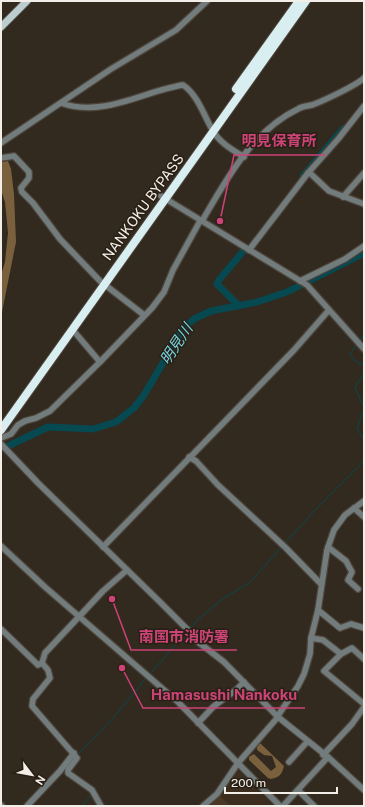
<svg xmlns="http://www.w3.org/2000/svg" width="365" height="807" font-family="'Public Sans','Noto Sans JP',sans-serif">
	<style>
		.built { fill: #3b2e1e }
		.green { fill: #493823 }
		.forest { fill: #7b603d }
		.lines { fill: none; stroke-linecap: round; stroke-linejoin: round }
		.stream { stroke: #064951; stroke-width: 1 }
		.river { stroke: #064951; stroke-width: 7 }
		.minor-casing { stroke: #4d453b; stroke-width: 8 }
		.major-casing { stroke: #4d453b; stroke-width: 9 }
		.highway-casing { stroke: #4d453b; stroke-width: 10 }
		.minor { stroke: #737c7d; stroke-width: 5.5 }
		.major { stroke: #bccdd0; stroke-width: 7 }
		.highway { stroke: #d9eef1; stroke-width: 8 }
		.labels { text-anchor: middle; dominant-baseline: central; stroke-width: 3; stroke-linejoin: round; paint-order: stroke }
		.street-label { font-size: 14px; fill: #f4eee8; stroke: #282015 }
		.water-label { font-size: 15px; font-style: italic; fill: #75d3e2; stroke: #282015 }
		.leader { fill: none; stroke: #cc4377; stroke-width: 1.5 }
		.callout-dot { fill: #cc4377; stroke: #282015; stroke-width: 1.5 }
		.callout-label { font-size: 15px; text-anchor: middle; font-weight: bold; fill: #cc4377; stroke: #282015; stroke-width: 3; stroke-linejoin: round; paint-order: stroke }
	</style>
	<rect width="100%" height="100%" fill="#32291f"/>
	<!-- built -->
	<polygon class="built" points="237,769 273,806 206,806"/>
	<!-- green -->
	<polygon class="green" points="220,796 230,806 209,806"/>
	<!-- forest -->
	<g class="forest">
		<polygon points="8,161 11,169 14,194 16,242 1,317 1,275 5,262 8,233 5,202 1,190 1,162"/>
		<path d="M260 743 284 766C282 775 279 777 271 779L268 778 249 760V757L254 754 271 771 276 767 272 756 264 755 257 750V745Z"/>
	</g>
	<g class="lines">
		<!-- stream -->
		<g class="stream">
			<polyline points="361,340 364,333"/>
			<polyline points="357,344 350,354 353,359 364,366"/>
			<polyline points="364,373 355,387 364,408 357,428 364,440"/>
			<polyline points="285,543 315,510 364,461"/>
			<polyline points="190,629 197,620 224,598 249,583 282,547"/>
			<polyline points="150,674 186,633"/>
			<polyline points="78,754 115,716 146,678"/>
			<polyline points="70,777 80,785"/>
			<polyline points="82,806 91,795"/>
		</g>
		<!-- river -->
		<g class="river">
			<polyline points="303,176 343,129"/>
			<polyline points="239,306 217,284 219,280 245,249"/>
			<polyline points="6,447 48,427 93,429 116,422 134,408 144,395 183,329 194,319 211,311 257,302 287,292 364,253"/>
		</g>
		<defs>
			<g id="minor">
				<path d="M61 103C104 118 143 91 183 85 198 95 204 116 213 131 220 143 233 150 244 157"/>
				<polyline points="1,143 111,69 176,30 207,1"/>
				<polyline points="1,158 14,156 29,172 29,178 21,188 22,192 33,203 60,239 100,281 144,315"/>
				<polyline points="308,173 339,138 364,106"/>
				<polyline points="161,196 307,285 364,349"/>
				<polyline points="343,197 364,173"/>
				<path d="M202 221C226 180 252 131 298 109 302 106 308 106 312 105 323 101 357 85 364 78"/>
				<polyline points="249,250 308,173 311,174 329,191 364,204"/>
				<polyline points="300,281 345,259 364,246"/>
				<polyline points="72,329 100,362"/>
				<polyline points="1,438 11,434 18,425 25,421 36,418 50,411 100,362 152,308 164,292 173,270 200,221"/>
				<polyline points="1,444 38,483 160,602 188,630 193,638 224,662 278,717 328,757 364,790"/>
				<polyline points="189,457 196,461 218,485 286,548 321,584"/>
				<polyline points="354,508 364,517"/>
				<polyline points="1,546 45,587 178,702 280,806"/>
				<polyline points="103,547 294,350 329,310"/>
				<polyline points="328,547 346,561 352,572 348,580 358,589"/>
				<polyline points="318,610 340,628 351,624 364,628"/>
				<polyline points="1,629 35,662 38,665 42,663"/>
				<polyline points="311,638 323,640 341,654 324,671 364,704"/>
				<polyline points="341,654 352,648 364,659"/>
				<polyline points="42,663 48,670 50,678 33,699 32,706 77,758 68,770 68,773 92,790 101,806"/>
				<polyline points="42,663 45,653 103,591 127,570"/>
				<polyline points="277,717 298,686 304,674 310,654 311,638 318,610 327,550 334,530 345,515 364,501"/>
				<polyline points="198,723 214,706 236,690 244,682"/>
				<polyline points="323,755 352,724 364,707"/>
				<polyline points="289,762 307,742"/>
				<polyline points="298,790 314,806"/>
				<polyline points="1,805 2,806"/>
				<polyline points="27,806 60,771 74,753"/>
				<polyline points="203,806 217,794 238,763 278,717"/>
				<polyline points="283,806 328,757"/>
			</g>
			<polyline id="major" points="1,27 27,1"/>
			<g id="highway">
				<polyline points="236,89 299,1"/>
				<polyline points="1,430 306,1"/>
			</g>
		</defs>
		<!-- minor casing -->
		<use href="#minor" class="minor-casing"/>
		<!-- major casing -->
		<use href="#major" class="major-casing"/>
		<!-- highway casing -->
		<use href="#highway" class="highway-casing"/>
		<!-- minor -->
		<use href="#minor" class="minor"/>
		<!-- major -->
		<use href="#major" class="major"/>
		<!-- highway -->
		<use href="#highway" class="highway"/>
	</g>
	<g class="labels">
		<!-- street labels -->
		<g class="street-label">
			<text transform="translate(143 207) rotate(-54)">NANKOKU BYPASS</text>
		</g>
		<!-- water labels -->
		<g class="water-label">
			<text transform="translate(176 344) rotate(-56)">明見川</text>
		</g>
	</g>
	<!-- callouts -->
	<path class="leader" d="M220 221L234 155H325M112 599L131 650H237M122 668L143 708H305"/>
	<g class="callout-dot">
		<circle cx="220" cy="221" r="4"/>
		<circle cx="112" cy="599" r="4"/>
		<circle cx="122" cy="668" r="4"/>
	</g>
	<g class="callout-label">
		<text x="279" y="146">明見保育所</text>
		<text x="184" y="642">南国市消防署</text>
		<text x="224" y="700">Hamasushi Nankoku</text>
	</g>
	<!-- border -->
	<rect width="365" height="807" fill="none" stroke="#f4eee8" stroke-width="4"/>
	<!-- north arrow -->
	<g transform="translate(32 775) rotate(122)" stroke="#282015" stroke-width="3" paint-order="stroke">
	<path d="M0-3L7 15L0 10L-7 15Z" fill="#f4eee8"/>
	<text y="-6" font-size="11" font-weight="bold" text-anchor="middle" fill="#f4eee8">N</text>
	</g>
	<!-- scale -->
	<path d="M225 787v6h112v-6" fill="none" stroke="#f4eee8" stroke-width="2"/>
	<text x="231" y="787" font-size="12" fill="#f4eee8" stroke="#282015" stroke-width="3" paint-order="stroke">200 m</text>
</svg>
